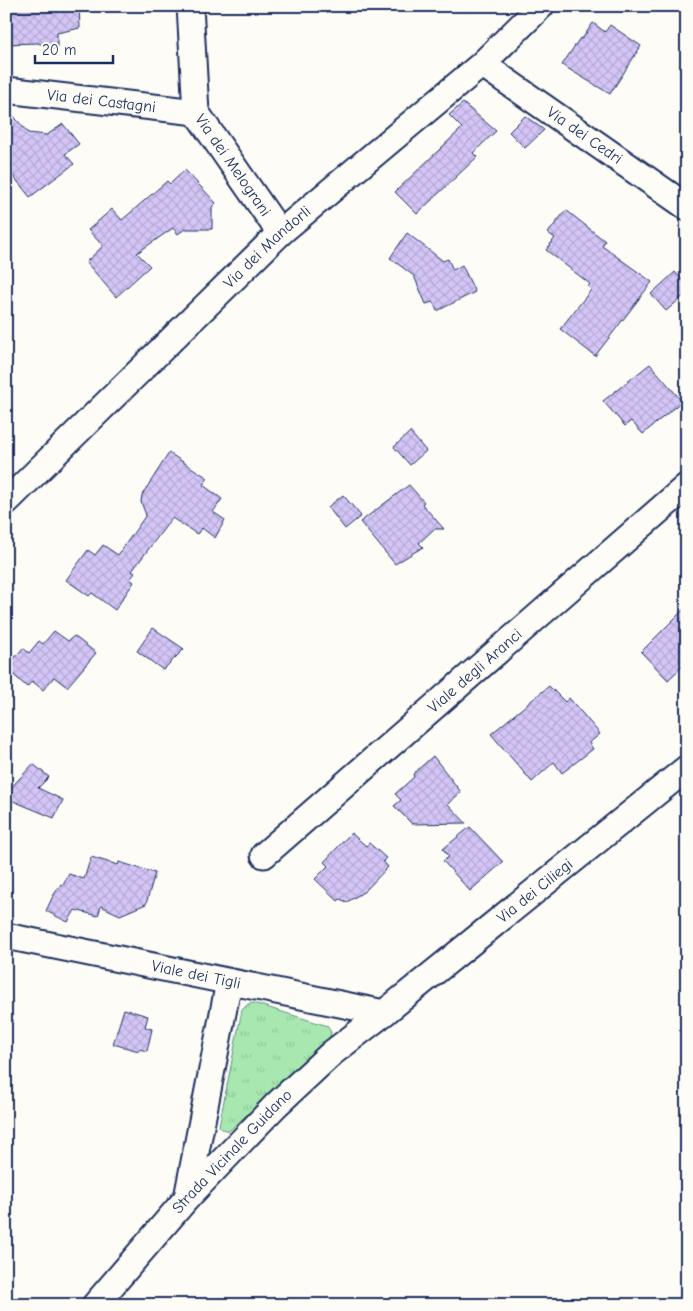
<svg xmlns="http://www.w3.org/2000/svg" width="693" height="1311" font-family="'Comic Neue',sans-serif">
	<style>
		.grass { fill: url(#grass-tufts); stroke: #628c87 }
		.building { fill: url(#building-cross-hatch); stroke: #1b2f5e }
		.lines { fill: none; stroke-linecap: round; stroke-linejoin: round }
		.minor-casing { stroke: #1b2f5e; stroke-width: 29 }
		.minor { stroke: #fdfcf7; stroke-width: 25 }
		.labels { text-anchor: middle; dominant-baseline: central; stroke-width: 4; stroke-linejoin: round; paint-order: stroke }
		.street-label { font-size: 16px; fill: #1b2f5e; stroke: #fdfcf7 }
	</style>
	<defs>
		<pattern id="grass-tufts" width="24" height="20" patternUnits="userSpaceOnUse" patternTransform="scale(1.25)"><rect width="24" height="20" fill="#a8e8b0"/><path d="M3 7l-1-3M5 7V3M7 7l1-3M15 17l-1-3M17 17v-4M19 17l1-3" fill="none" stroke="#90c79a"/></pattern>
		<pattern id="building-cross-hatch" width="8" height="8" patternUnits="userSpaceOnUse" patternTransform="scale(1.25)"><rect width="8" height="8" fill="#d4c5f6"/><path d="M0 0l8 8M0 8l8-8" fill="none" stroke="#b5aad5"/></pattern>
	</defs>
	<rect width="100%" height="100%" fill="#fdfcf7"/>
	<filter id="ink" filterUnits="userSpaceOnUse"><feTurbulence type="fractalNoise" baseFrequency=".02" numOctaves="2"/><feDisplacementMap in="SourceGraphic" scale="10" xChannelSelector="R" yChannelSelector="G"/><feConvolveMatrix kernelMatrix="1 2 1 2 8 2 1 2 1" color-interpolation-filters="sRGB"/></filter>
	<g filter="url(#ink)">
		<!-- grass -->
		<polygon class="grass" points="253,1003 328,1026 331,1033 329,1039 229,1131 222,1129 219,1126 242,1010 248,1004"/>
		<!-- building -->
		<g class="building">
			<polygon points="6,6 79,6 80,28 57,33 57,50 38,43 6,44"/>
			<polygon points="593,23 605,32 610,25 641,46 610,94 562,65 580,38 582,39"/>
			<polygon points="463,103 496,131 473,153 477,157 417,214 395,192 462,128 449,115"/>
			<polygon points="6,107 28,133 47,135 63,124 79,144 65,154 74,164 30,197 6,167"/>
			<polygon points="525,116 544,130 525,148 509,132"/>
			<polygon points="185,170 216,203 212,207 212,229 185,229 178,234 173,228 137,253 150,266 116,297 86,262 103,246 88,230 112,209 122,220 167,181 170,184"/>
			<polygon points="566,210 605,241 602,246 652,282 595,356 560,329 591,290 588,287 590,284 546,250 555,238 548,233"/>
			<polygon points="407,233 443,261 448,259 453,270 462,265 475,292 437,311 433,302 426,304 414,276 390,258"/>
			<polygon points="675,272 687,285 687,293 666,311 651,294"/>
			<polygon points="650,364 682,401 643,434 631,421 625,426 603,401"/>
			<polygon points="410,432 426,451 410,465 394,447"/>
			<polygon points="169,453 208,478 203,485 222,499 213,512 225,520 215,538 202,528 197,534 172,518 132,571 135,573 130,579 134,582 115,610 92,593 89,596 66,580 88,550 95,555 103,545 118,555 146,515 141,502 142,495"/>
			<polygon points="409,485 424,502 422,504 444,529 434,529 419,543 423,547 395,564 360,522"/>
			<polygon points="343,495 361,516 345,529 328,507"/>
			<polygon points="687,606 687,662 668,680 641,652"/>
			<polygon points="153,628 184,649 163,670 137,651"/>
			<polygon points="54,631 68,641 74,636 96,653 67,687 54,677 43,690 32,681 27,687 6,668 23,648 29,653 39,641 43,644"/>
			<polygon points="549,686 565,702 569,698 600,734 589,743 593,749 562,773 554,762 532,782 491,734"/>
			<polygon points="433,756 461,792 448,804 466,823 412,824 394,806 401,800 395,794 414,777 413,774"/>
			<polygon points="33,764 49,777 38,788 63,800 54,818 6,798 6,793"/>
			<polygon points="470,827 503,862 470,891 443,861 449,857 443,849"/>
			<polygon points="351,833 366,846 369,843 386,858 383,861 388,867 365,891 347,902 340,899 338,901 315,879 328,866 324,862"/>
			<polygon points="91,857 118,865 119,862 155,873 146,904 120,915 101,906 98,916 75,910 68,922 46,911 53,896 61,884 63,885 69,874 84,879"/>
			<polygon points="124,1009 148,1016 145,1027 152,1029 147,1051 139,1049 139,1051 113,1044"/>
		</g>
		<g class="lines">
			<defs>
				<g id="minor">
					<path id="s1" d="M190 6 196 112 280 233"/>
					<path id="s2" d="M482 64 687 207"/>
					<path id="s3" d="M6 90 196 112"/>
					<path id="s4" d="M6 502 280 233 482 64 541 6"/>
					<path id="s5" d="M264 855 687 486"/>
					<path id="s6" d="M6 936 384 1013"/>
					<polyline points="187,1198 229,982"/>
					<path id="s7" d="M95 1305 187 1198 276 1105 332 1053 384 1013 687 768"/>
				</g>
			</defs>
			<!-- minor casing -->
			<use href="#minor" class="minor-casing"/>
			<!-- minor -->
			<use href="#minor" class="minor"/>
		</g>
	</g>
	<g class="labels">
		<!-- street labels -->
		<g class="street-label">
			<text stroke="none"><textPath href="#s3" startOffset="96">Via dei Castagni</textPath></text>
			<text stroke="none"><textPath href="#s2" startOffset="125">Via dei Cedri</textPath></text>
			<text stroke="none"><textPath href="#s1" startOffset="171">Via dei Melograni</textPath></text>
			<text stroke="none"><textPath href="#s4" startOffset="365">Via dei Mandorli</textPath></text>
			<text stroke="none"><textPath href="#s5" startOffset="280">Viale degli Aranci</textPath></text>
			<text stroke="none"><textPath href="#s7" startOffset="606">Via dei Ciliegi</textPath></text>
			<text stroke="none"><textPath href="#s6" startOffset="194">Viale dei Tigli</textPath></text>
			<text stroke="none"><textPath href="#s7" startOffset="206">Strada Vicinale Guidano</textPath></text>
		</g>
	</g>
	<!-- margin -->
	<rect width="693" height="1311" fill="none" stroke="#fdfcf7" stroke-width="25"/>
	<rect x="12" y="12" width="668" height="1286" fill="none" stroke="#1b2f5e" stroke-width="2" filter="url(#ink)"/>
	<!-- scale -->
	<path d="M35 55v8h78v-8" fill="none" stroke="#1b2f5e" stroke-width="2.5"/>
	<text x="42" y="55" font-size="15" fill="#1b2f5e" stroke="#fdfcf7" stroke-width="4" paint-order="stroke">20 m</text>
</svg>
